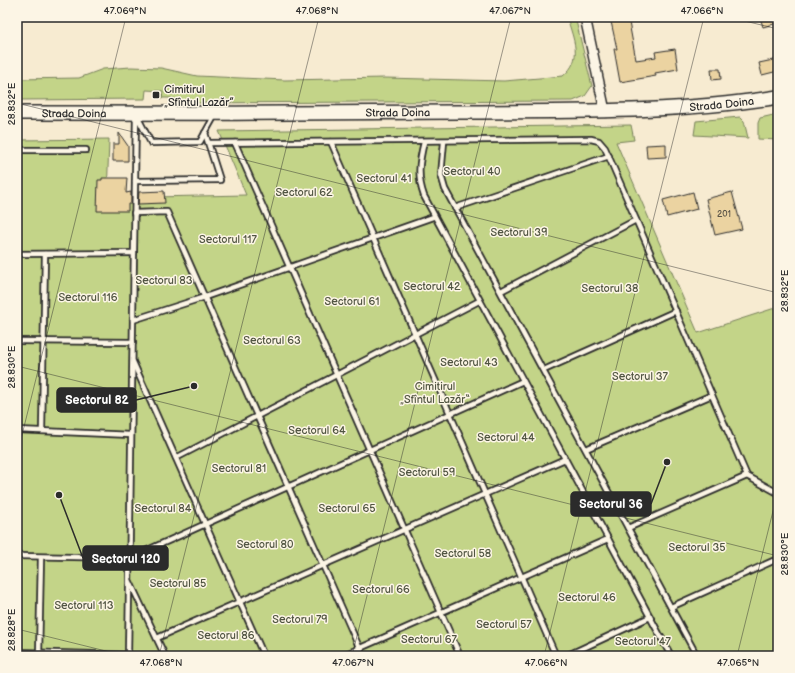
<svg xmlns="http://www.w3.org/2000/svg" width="795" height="673" font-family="'Balsamiq Sans',sans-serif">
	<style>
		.green { fill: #c3d488; stroke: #77805a }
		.building { fill: #ebd3a1; stroke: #2b2b2b }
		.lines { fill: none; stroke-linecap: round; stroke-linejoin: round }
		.service-casing { stroke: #2b2b2b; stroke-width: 8 }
		.minor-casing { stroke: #2b2b2b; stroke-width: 12 }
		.secondary-casing { stroke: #2b2b2b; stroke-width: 16 }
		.service { stroke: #fcf5e5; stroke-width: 4.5 }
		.minor { stroke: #fcf5e5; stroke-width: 9 }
		.secondary { stroke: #fcf5e5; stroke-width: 13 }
		.ticks { fill: none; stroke: #2b2b2b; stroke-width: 1; stroke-opacity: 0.45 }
		.poi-dot { fill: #2b2b2b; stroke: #fcf5e5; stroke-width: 1.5 }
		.labels { text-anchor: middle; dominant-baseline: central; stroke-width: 3; stroke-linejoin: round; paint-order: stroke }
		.number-label { font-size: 9px; fill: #5b5548 }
		.poi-label { font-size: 11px; fill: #2b2b2b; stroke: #fcf5e5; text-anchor: start }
		.street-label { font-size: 11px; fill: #2b2b2b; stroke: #fcf5e5 }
		.park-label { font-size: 11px; fill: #515542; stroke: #fcf5e5 }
		.leader { fill: none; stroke: #2b2b2b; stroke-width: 1.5 }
		.callout-dot { fill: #2b2b2b; stroke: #fcf5e5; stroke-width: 1.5 }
		.callout { fill: #2b2b2b; stroke: #2b2b2b; stroke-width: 1.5 }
		.callout-label { font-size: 12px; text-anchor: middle; font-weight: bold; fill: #fff }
		.neatline { fill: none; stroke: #2b2b2b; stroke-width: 1.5 }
		.ticks-label { font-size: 10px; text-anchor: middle; fill: #2b2b2b }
	</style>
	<rect width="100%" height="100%" fill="#f7ebd1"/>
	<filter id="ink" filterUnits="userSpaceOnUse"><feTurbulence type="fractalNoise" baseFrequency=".025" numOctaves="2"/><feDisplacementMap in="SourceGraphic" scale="8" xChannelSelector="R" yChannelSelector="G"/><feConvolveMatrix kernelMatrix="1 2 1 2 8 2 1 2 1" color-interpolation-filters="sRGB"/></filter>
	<g filter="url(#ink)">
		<!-- green -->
		<g class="green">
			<path d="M567 17H575L592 86 585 96 573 101 185 103 171 98H162L163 91 146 90 145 99 17 100V79L79 78 103 69 131 67 161 68 197 76 285 80 385 78 504 81 563 76C584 59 573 39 567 17Z"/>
			<polygon points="778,114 778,140 758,139 758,123 760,118"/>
			<polygon points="740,117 744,121 748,138 694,135 696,121"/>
			<polygon points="631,125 634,140 616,142 698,333 778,307 778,656 17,656 17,140 109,139 107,198 246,195 219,131"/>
		</g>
		<!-- building -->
		<g class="building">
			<polygon points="610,17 628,17 636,60 656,57 655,52 675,49 678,69 655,73 656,76 620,82 614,49 617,49"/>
			<polygon points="760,17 778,17 778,23 763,27"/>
			<polygon points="778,59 778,71 762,75 759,63"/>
			<polygon points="711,69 720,69 721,79 712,80"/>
			<polygon points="119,133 128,146 128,161 113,161 113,144 119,144"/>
			<polygon points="666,144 666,157 647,158 646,145"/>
			<polygon points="102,178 127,178 126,193 131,192 131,204 128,204 128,211 97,211 98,180 102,180"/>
			<polygon points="164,191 165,203 138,204 139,192"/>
			<polygon points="693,192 697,209 667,217 663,200"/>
			<polygon points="732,192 742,229 715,235 706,199"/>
		</g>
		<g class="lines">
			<defs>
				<g id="service">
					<polyline points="137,116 151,143 200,142 215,115"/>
					<polyline points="331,142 556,656"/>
					<path d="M424 142C419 162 417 177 424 196L671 656"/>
					<polyline points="444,142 441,175 445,189 697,656"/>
					<polyline points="209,143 591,139 599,141 605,148 747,476 778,493"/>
					<polyline points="235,143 460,656"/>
					<polyline points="17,150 86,150"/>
					<polyline points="135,181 220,180 205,133"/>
					<polyline points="455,208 609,156"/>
					<polyline points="134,213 167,212 363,656"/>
					<polyline points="17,254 134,253"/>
					<polyline points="501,291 636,220"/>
					<polyline points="133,320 205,297 433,217"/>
					<polyline points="17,341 133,342"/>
					<polyline points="133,362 264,656"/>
					<polyline points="544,370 676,311"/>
					<polyline points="17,430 131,435"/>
					<polyline points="42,431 45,254"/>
					<polyline points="586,449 712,395"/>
					<polyline points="176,458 479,301"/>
					<polyline points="628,528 747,476"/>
					<polyline points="17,556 130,558 523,381"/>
					<polyline points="130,582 165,656"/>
					<polyline points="671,607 773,561"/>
					<polyline points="157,638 565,459"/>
					<polyline points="17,652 128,655"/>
					<polyline points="39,656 41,557"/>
					<polyline points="128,656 136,114"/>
					<polyline points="342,656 608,539"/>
					<polyline points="566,656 650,617"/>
					<polyline points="774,656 778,654"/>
				</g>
				<polyline id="minor" points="585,17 605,111"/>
				<g id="secondary">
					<path id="s1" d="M17 113C164 114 310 113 457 112 564 111 672 114 778 97"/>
				</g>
			</defs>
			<!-- service casing -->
			<use href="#service" class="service-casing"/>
			<!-- minor casing -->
			<use href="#minor" class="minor-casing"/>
			<!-- secondary casing -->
			<use href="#secondary" class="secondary-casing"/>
			<!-- service -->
			<use href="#service" class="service"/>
			<!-- minor -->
			<use href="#minor" class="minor"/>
			<!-- secondary -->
			<use href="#secondary" class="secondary"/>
		</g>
	</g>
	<!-- ticks -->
	<path class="ticks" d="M728 17 778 29M17 103 778 293M17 366 778 556M17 455 126 17M17 629 126 656M159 656 319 17M352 656 511 17M544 656 704 17M737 656 778 491"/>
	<!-- markers -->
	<rect class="poi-dot" x="152" y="91" width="8" height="8" rx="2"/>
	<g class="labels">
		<!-- number labels -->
		<g class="number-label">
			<text x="724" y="214">201</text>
		</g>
		<!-- poi labels -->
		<g class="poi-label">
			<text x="164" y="89">Cimitirul<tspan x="164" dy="13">„Sfîntul Lazăr”</tspan></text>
		</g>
		<!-- street labels -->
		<g class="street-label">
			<text stroke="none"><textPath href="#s1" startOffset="705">Strada Doina</textPath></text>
			<text stroke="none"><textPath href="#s1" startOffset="381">Strada Doina</textPath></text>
			<text stroke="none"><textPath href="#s1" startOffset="57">Strada Doina</textPath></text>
		</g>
		<!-- park labels -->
		<g class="park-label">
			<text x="472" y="171">Sectorul 40</text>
			<text x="384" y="178">Sectorul 41</text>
			<text x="304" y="192">Sectorul 62</text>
			<text x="519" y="232">Sectorul 39</text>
			<text x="228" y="239">Sectorul 117</text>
			<text x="164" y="280">Sectorul 83</text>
			<text x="432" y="286">Sectorul 42</text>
			<text x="610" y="288">Sectorul 38</text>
			<text x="88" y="297">Sectorul 116</text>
			<text x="352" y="301">Sectorul 61</text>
			<text x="272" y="340">Sectorul 63</text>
			<text x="469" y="362">Sectorul 43</text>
			<text x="640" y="376">Sectorul 37</text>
			<text x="435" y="386">Cimitirul<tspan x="435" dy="13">„Sfîntul Lazăr“</tspan></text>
			<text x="317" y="430">Sectorul 64</text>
			<text x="506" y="437">Sectorul 44</text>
			<text x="239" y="468">Sectorul 81</text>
			<text x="427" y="472">Sectorul 59</text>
			<text x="163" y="508">Sectorul 84</text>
			<text x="347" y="508">Sectorul 65</text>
			<text x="265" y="544">Sectorul 80</text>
			<text x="697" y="547">Sectorul 35</text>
			<text x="463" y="553">Sectorul 58</text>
			<text x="178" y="583">Sectorul 85</text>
			<text x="381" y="589">Sectorul 66</text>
			<text x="587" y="597">Sectorul 46</text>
			<text x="84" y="605">Sectorul 113</text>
			<text x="300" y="619">Sectorul 79</text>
			<text x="504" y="624">Sectorul 57</text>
			<text x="226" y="635">Sectorul 86</text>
			<text x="429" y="639">Sectorul 67</text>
			<text x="643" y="641">Sectorul 47</text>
		</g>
	</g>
	<!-- callouts -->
	<path class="leader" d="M194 386L136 400M667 462L651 504M59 495L83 558"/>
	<g class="callout-dot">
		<circle cx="194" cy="386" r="4"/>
		<circle cx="667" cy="462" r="4"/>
		<circle cx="59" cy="495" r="4"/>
	</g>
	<g class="callout">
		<rect x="57" y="388" width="79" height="24" rx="4"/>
		<rect x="571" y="492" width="80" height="24" rx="4"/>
		<rect x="83" y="546" width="85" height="24" rx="4"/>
	</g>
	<g class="callout-label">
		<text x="97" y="404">Sectorul 82</text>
		<text x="611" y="508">Sectorul 36</text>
		<text x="126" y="563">Sectorul 120</text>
	</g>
	<!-- margin -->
	<rect width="795" height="673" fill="none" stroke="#fcf5e5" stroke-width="44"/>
	<rect x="22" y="22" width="751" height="629" class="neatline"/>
	<g class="ticks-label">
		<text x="125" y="14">47.069°N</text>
		<text x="317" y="14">47.068°N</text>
		<text x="510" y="14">47.067°N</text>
		<text x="702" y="14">47.066°N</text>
		<text transform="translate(11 104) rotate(-90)" y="4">28.832°E</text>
		<text transform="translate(784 291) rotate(-90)" y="4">28.832°E</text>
		<text transform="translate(11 367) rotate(-90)" y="4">28.830°E</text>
		<text transform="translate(784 554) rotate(-90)" y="4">28.830°E</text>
		<text transform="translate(11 630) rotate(-90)" y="4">28.828°E</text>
		<text x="161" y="666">47.068°N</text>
		<text x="353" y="666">47.067°N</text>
		<text x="546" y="666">47.066°N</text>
		<text x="738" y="666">47.065°N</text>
	</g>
</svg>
